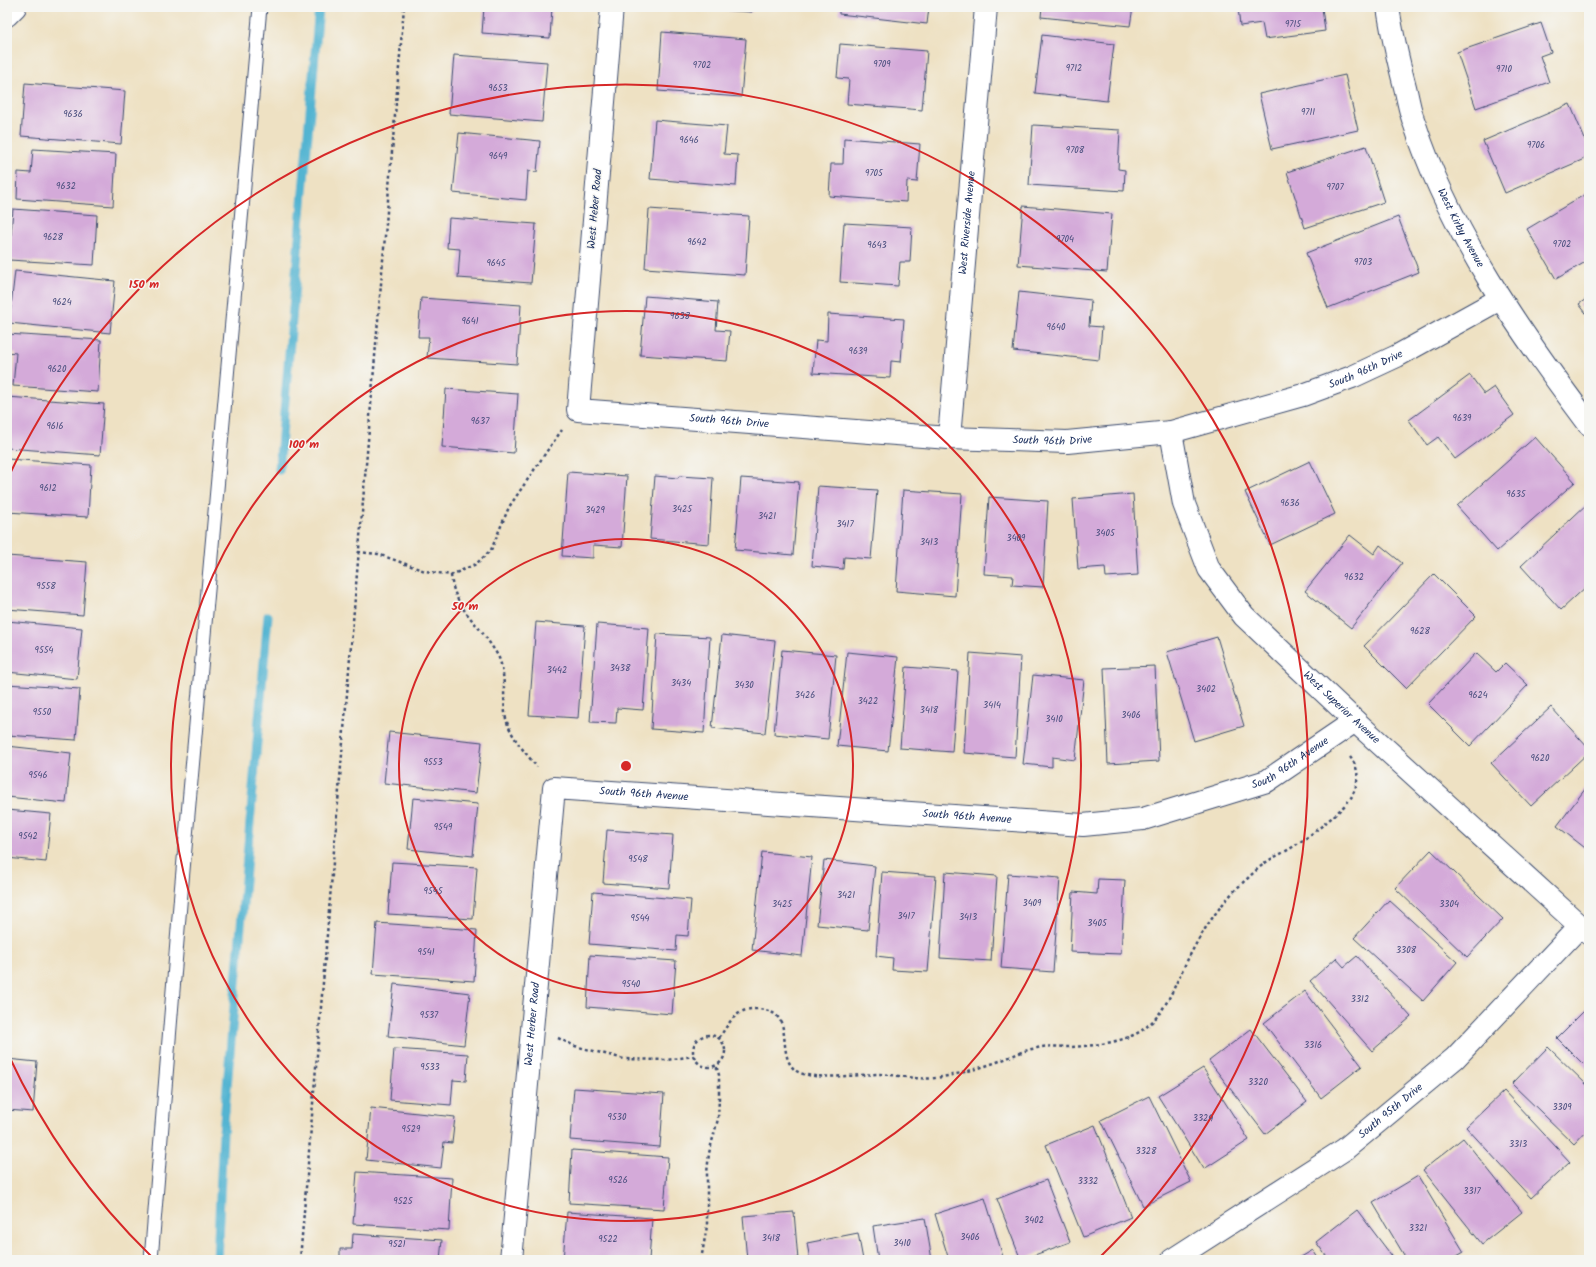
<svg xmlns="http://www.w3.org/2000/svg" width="1596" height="1267" font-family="Kalam,sans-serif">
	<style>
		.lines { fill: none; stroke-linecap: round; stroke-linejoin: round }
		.stream { stroke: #52b4d1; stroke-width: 9 }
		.building { fill: #d4aad9 }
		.service-casing { stroke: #3b4a6d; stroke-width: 15 }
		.minor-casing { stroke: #3b4a6d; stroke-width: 24 }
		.path { stroke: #3b4a6d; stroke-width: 2.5; stroke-dasharray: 3 3; stroke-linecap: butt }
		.service { stroke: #fff; stroke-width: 13 }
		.minor { stroke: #fff; stroke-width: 22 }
		.ring { fill: none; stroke: #d62828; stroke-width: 2 }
		.labels { text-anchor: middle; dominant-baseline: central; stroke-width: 3; stroke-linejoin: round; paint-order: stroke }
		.number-label { font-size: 9px; fill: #494e7d }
		.street-label { font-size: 11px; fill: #1b2f5e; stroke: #f6f6f2 }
		.centre { fill: #d62828; stroke: #f6f6f2; stroke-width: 2 }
		.ring-label { font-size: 12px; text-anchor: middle; font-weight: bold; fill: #d62828; stroke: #f6f6f2; stroke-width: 3; stroke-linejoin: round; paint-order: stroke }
	</style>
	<rect width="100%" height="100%" fill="#f6f6f2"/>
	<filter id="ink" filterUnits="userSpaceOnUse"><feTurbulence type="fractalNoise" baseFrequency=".025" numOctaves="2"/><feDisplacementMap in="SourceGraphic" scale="8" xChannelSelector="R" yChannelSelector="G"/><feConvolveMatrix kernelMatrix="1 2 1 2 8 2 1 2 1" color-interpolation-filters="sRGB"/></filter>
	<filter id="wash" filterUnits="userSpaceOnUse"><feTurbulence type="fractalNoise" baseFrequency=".012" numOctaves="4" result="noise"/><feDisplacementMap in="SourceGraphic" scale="16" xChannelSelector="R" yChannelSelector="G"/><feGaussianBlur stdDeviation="0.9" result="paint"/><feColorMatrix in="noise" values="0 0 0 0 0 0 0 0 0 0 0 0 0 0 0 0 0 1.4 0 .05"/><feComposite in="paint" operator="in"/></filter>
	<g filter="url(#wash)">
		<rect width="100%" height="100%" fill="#eee1c3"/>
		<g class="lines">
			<!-- stream -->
			<g class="stream">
				<polyline points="279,470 319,7"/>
				<polyline points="217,1260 223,1133 268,616"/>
			</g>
		</g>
		<g id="blocks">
			<!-- building -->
			<g class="building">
				<polygon points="484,7 552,7 550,38 482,33"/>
				<polygon points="685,7 752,7 752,12 685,8"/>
				<polygon points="839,7 929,7 927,24 839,14"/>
				<polygon points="1042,7 1133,7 1130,26 1041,17"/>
				<polygon points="1238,7 1326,7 1322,8 1325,31 1265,39 1262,23 1240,26"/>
				<polygon points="1541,23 1551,52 1540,56 1549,82 1476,108 1457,52"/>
				<polygon points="662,32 746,39 741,97 658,91"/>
				<polygon points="1042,35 1114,44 1107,101 1035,93"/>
				<polygon points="840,44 927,51 922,110 847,104 849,79 837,78"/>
				<polygon points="454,55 547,62 542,122 449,114"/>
				<polygon points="1345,75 1358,130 1272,149 1259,94"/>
				<polygon points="25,83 125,91 121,144 21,136"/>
				<polygon points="1570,104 1589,149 1589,157 1505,193 1483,141"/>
				<polygon points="655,120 727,126 724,154 738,155 736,186 650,179"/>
				<polygon points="1033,125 1120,130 1118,169 1125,170 1124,191 1029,185"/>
				<polygon points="459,133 540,141 537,172 528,171 526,200 453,193"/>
				<polygon points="844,138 920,144 917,182 907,181 906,202 829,196 831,164 843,164"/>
				<polygon points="1366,146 1384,202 1305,228 1287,172"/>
				<polygon points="33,149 116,154 113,206 17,199 18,172 31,173"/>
				<polygon points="1589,192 1589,260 1556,279 1527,229"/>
				<polygon points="1023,206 1112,214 1107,272 1018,265"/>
				<polygon points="13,209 97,215 94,265 9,260"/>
				<polygon points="649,209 749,216 745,275 645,268"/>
				<polygon points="1398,217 1419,272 1328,308 1306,253"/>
				<polygon points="449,218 536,224 531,283 458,278 460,249 447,248"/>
				<polygon points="844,223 912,227 910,262 900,262 898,286 840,282"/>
				<polygon points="15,271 115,281 110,333 9,323"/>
				<polygon points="1019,292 1091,300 1089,326 1102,327 1099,360 1013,351"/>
				<polygon points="645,296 718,302 716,330 730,331 727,361 640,355"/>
				<polygon points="1589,297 1589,317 1579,304"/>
				<polygon points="421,298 521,305 517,364 427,358 429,337 418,337"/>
				<polygon points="828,314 904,319 901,362 891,361 890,378 813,373 816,340 827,341"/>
				<polygon points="7,334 101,340 98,392 13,386 16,353 7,352"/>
				<polygon points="1470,375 1484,394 1494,387 1514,415 1455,459 1438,437 1427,445 1409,420"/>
				<polygon points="446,389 518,394 514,453 442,447"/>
				<polygon points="7,397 104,404 100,455 7,448"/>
				<polygon points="1535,437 1575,482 1497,551 1457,506"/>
				<polygon points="7,459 91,465 88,517 7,512"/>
				<polygon points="1310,461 1335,514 1270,545 1245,492"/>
				<polygon points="568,472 627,476 622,547 593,545 593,558 562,556"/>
				<polygon points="655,476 678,478 679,476 713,478 709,544 650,539"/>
				<polygon points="741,478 799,482 793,555 735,550"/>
				<polygon points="818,486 877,490 871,559 844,557 843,569 812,566"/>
				<polygon points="903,490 962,494 955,596 896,591"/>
				<polygon points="1133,494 1138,575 1106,577 1105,567 1078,569 1073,499"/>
				<polygon points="989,497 1048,501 1043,587 1012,585 1013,576 984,574"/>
				<polygon points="1589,502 1589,584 1561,610 1521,566"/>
				<polygon points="1350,535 1374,554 1380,545 1402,563 1351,628 1305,591"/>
				<polygon points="7,556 87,562 83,615 7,609"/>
				<polygon points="1434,574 1476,616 1406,688 1364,646"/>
				<polygon points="7,621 82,628 77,679 7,672"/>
				<polygon points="536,622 585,626 578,718 529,715"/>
				<polygon points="597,624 649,628 643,710 617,708 616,723 590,722"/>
				<polygon points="657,634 710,637 704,733 651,729"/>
				<polygon points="722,635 775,641 765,733 712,728"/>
				<polygon points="1217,637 1244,726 1194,741 1167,652"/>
				<polygon points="782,650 836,655 828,739 774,734"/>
				<polygon points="847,652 898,657 888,751 837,746"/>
				<polygon points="970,653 1021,657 1015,757 964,753"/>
				<polygon points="1476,653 1496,672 1505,663 1528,685 1470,746 1428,704"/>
				<polygon points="1155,666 1159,761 1108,764 1104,668"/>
				<polygon points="906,667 958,671 952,752 900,748"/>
				<polygon points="1033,675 1084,680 1075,760 1052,757 1052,767 1023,764"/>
				<polygon points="7,684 80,689 76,740 7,735"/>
				<polygon points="1551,707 1589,749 1589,752 1531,806 1491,763"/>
				<polygon points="389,732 482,742 476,793 384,783"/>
				<polygon points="7,746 71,753 66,803 7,797"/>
				<polygon points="1589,784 1589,851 1557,826"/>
				<polygon points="413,798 478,804 473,856 408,849"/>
				<polygon points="7,810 51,814 46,862 7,858"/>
				<polygon points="607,830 673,835 669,888 603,883"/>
				<polygon points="1431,850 1503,919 1467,957 1395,888"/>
				<polygon points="762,852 812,857 802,956 752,950"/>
				<polygon points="824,860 875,866 868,930 817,925"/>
				<polygon points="392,862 477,867 473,919 388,914"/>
				<polygon points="882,872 936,876 928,972 892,970 893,958 876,956"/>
				<polygon points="945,872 997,876 991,961 940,958"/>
				<polygon points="1008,874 1060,878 1053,972 1001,968"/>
				<polygon points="1098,879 1125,880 1121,954 1070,952 1073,892 1097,894"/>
				<polygon points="593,892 691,900 688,936 677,935 676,951 589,944"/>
				<polygon points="1389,900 1457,962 1423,1001 1354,938"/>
				<polygon points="377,923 477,930 474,981 373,974"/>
				<polygon points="590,955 676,961 672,1014 587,1007"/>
				<polygon points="1357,956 1411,1017 1372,1051 1310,981 1336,958 1344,967"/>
				<polygon points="394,984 470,993 464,1045 388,1036"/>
				<polygon points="1305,991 1362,1066 1321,1098 1264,1023"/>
				<polygon points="1589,1006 1589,1070 1557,1038"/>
				<polygon points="1251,1029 1307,1102 1265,1134 1209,1061"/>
				<polygon points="1548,1047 1589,1087 1589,1128 1574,1144 1512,1084"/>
				<polygon points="394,1049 468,1054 466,1081 453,1080 451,1105 390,1100"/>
				<polygon points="7,1059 37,1062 33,1112 7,1110"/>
				<polygon points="1203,1068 1249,1140 1204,1169 1158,1096"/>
				<polygon points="574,1088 664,1094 660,1147 570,1140"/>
				<polygon points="1504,1091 1570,1162 1531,1198 1466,1127"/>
				<polygon points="1149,1096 1191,1182 1143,1206 1101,1120"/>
				<polygon points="371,1108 455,1117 452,1143 444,1142 441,1168 366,1160"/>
				<polygon points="1095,1125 1131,1217 1083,1237 1046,1145"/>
				<polygon points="1463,1138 1522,1212 1482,1244 1423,1170"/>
				<polygon points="572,1150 668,1157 664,1209 569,1203"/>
				<polygon points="357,1172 452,1178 449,1230 353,1224"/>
				<polygon points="1418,1176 1464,1252 1450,1260 1407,1260 1373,1203"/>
				<polygon points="1046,1180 1070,1242 1021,1260 997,1199"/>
				<polygon points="985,1198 1004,1260 949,1260 935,1214"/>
				<polygon points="1357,1210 1395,1260 1329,1260 1316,1242"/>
				<polygon points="567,1212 652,1218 649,1260 563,1260"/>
				<polygon points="794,1212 798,1260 747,1260 743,1216"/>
				<polygon points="925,1218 932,1260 878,1260 873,1226"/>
				<polygon points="858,1233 863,1260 810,1260 807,1243"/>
				<polygon points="353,1234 442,1240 440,1260 340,1260 340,1249 352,1249"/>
				<polygon points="1313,1250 1319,1260 1296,1260"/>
			</g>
		</g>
	</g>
	<g filter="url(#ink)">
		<use href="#blocks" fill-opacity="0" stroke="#3b4a6d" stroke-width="1"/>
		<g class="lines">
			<defs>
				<path id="service" d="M151 1260C184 842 221 424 260 7"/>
				<g id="minor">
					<path id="s1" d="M612 7 578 410 949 438 1067 442 1171 432 1303 395 1352 377 1397 356 1500 299"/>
					<path id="s2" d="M1388 7C1392 34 1398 60 1405 87 1408 99 1410 113 1415 125 1450 232 1521 334 1589 424"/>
					<polyline points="7,15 15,7"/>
					<path id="s3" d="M1171 432 1184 504 1209 569 1244 616 1355 721 1589 934"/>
					<path id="s4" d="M949 438 986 7"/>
					<path id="s5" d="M511 1260 554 788 1083 825 1143 819 1267 781 1355 721"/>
					<path id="s6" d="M1172 1260 1345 1149 1455 1058 1580 926"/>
				</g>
			</defs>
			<!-- service casing -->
			<use href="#service" class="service-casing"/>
			<!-- minor casing -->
			<use href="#minor" class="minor-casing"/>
			<!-- path -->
			<g class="path">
				<polyline points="358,552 378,554 425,571 451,575 476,564 491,550 509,507 549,448 562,430"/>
				<path d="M451 575C454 608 475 619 491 645 494 649 497 654 499 658 506 676 503 694 505 713 507 733 525 752 537 767"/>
				<circle cx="709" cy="1051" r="16"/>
				<polyline points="558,1038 575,1046 624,1059 666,1060 694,1056"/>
				<path d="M719 1038C729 1023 736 1008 756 1009 799 1010 774 1052 795 1070 810 1082 860 1074 880 1074 898 1075 917 1080 935 1078 957 1075 977 1069 997 1062 1011 1057 1023 1050 1037 1048 1048 1045 1060 1047 1071 1047 1093 1046 1128 1042 1145 1028 1165 1013 1173 989 1184 967 1200 934 1220 902 1248 878 1255 871 1263 864 1271 859 1280 854 1289 850 1297 844 1309 837 1346 808 1352 796 1359 782 1360 769 1350 757"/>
				<polyline points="300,1260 404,7"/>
				<polyline points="701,1260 707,1226 707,1173 709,1153 718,1119 719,1098 719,1075 716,1065"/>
			</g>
			<!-- service -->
			<use href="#service" class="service"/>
			<!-- minor -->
			<use href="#minor" class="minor"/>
		</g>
	</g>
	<!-- distance rings -->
	<g class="ring">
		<circle cx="626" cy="766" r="227"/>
		<circle cx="626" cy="766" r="455"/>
		<path d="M152 1257A682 682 0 0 1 8 1054M8 478A682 682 0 1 1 1100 1257"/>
	</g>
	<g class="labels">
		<!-- number labels -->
		<g class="number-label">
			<text x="1293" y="24">9715</text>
			<text x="882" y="64">9709</text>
			<text x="702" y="65">9702</text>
			<text x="1074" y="68">9712</text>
			<text x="1504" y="69">9710</text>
			<text x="498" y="88">9653</text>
			<text x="1308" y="112">9711</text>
			<text x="73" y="114">9636</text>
			<text x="689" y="140">9646</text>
			<text x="1536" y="145">9706</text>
			<text x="1075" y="150">9708</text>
			<text x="498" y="156">9649</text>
			<text x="874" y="173">9705</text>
			<text x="66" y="186">9632</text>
			<text x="1335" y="187">9707</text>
			<text x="53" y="237">9628</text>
			<text x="1065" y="239">9704</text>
			<text x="697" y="242">9642</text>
			<text x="1562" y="244">9702</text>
			<text x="877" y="245">9643</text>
			<text x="1363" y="262">9703</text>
			<text x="496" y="263">9645</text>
			<text x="62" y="302">9624</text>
			<text x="680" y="316">9638</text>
			<text x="470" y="321">9641</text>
			<text x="1056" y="327">9640</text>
			<text x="858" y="351">9639</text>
			<text x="57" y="369">9620</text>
			<text x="1462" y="418">9639</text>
			<text x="480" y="421">9637</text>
			<text x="55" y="426">9616</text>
			<text x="48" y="488">9612</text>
			<text x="1516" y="494">9635</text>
			<text x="1290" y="503">9636</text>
			<text x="682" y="509">3425</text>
			<text x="595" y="510">3429</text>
			<text x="767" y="516">3421</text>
			<text x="845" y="524">3417</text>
			<text x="1105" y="533">3405</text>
			<text x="1016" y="538">3409</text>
			<text x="929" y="542">3413</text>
			<text x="1354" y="577">9632</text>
			<text x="46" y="586">9558</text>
			<text x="1420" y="631">9628</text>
			<text x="44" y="650">9554</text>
			<text x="620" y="668">3438</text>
			<text x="557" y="670">3442</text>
			<text x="681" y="683">3434</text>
			<text x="744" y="685">3430</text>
			<text x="1206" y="689">3402</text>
			<text x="805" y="695">3426</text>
			<text x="1478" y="695">9624</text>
			<text x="868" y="701">3422</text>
			<text x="992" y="705">3414</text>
			<text x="929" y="710">3418</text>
			<text x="42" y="712">9550</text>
			<text x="1131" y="715">3406</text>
			<text x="1054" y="719">3410</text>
			<text x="1540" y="758">9620</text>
			<text x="433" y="762">9553</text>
			<text x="38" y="775">9546</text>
			<text x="443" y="827">9549</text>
			<text x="28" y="836">9542</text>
			<text x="638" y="859">9548</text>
			<text x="433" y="891">9545</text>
			<text x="846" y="895">3421</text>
			<text x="1032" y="903">3409</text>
			<text x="782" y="904">3425</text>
			<text x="1449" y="904">3304</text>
			<text x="906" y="916">3417</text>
			<text x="968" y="917">3413</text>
			<text x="640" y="918">9544</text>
			<text x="1097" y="923">3405</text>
			<text x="1406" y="950">3308</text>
			<text x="426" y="952">9541</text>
			<text x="631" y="984">9540</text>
			<text x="1360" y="999">3312</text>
			<text x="429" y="1015">9537</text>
			<text x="1313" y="1045">3316</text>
			<text x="430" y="1067">9533</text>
			<text x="1258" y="1082">3320</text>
			<text x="1562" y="1107">3309</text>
			<text x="617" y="1117">9530</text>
			<text x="1203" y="1118">3324</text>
			<text x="411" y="1129">9529</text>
			<text x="1518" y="1144">3313</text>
			<text x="1146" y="1151">3328</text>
			<text x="618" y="1180">9526</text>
			<text x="1088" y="1181">3332</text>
			<text x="1472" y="1191">3317</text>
			<text x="403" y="1201">9525</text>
			<text x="1034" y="1220">3402</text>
			<text x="1418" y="1228">3321</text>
			<text x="970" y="1237">3406</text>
			<text x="771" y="1238">3418</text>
			<text x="608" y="1239">9522</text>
			<text x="902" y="1243">3410</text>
			<text x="397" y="1244">9521</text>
		</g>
		<!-- street labels -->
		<g class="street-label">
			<text transform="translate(595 209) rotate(-85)">West Heber Road</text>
			<text stroke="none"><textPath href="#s4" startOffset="216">West Riverside Avenue</textPath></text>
			<text stroke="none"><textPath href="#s2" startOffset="234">West Kirby Avenue</textPath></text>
			<text stroke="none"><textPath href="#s1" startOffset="1204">South 96th Drive</textPath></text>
			<text stroke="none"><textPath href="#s1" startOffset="556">South 96th Drive</textPath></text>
			<text stroke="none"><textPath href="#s1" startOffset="880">South 96th Drive</textPath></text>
			<text stroke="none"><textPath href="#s3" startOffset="335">West Superior Avenue</textPath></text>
			<text stroke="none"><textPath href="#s5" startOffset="1223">South 96th Avenue</textPath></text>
			<text stroke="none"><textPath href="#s5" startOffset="564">South 96th Avenue</textPath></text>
			<text stroke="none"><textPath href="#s5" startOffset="888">South 96th Avenue</textPath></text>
			<text stroke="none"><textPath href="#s5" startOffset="237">West Herber Road</textPath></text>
			<text stroke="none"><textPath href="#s6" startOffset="265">South 95th Drive</textPath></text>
		</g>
	</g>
	<circle cx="626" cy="766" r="6" class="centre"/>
	<g class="ring-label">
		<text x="144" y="288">150 m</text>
		<text x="304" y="448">100 m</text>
		<text x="465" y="610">50 m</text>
	</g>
	<!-- margin -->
	<rect width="1596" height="1267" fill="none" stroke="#f6f6f2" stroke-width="24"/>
</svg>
